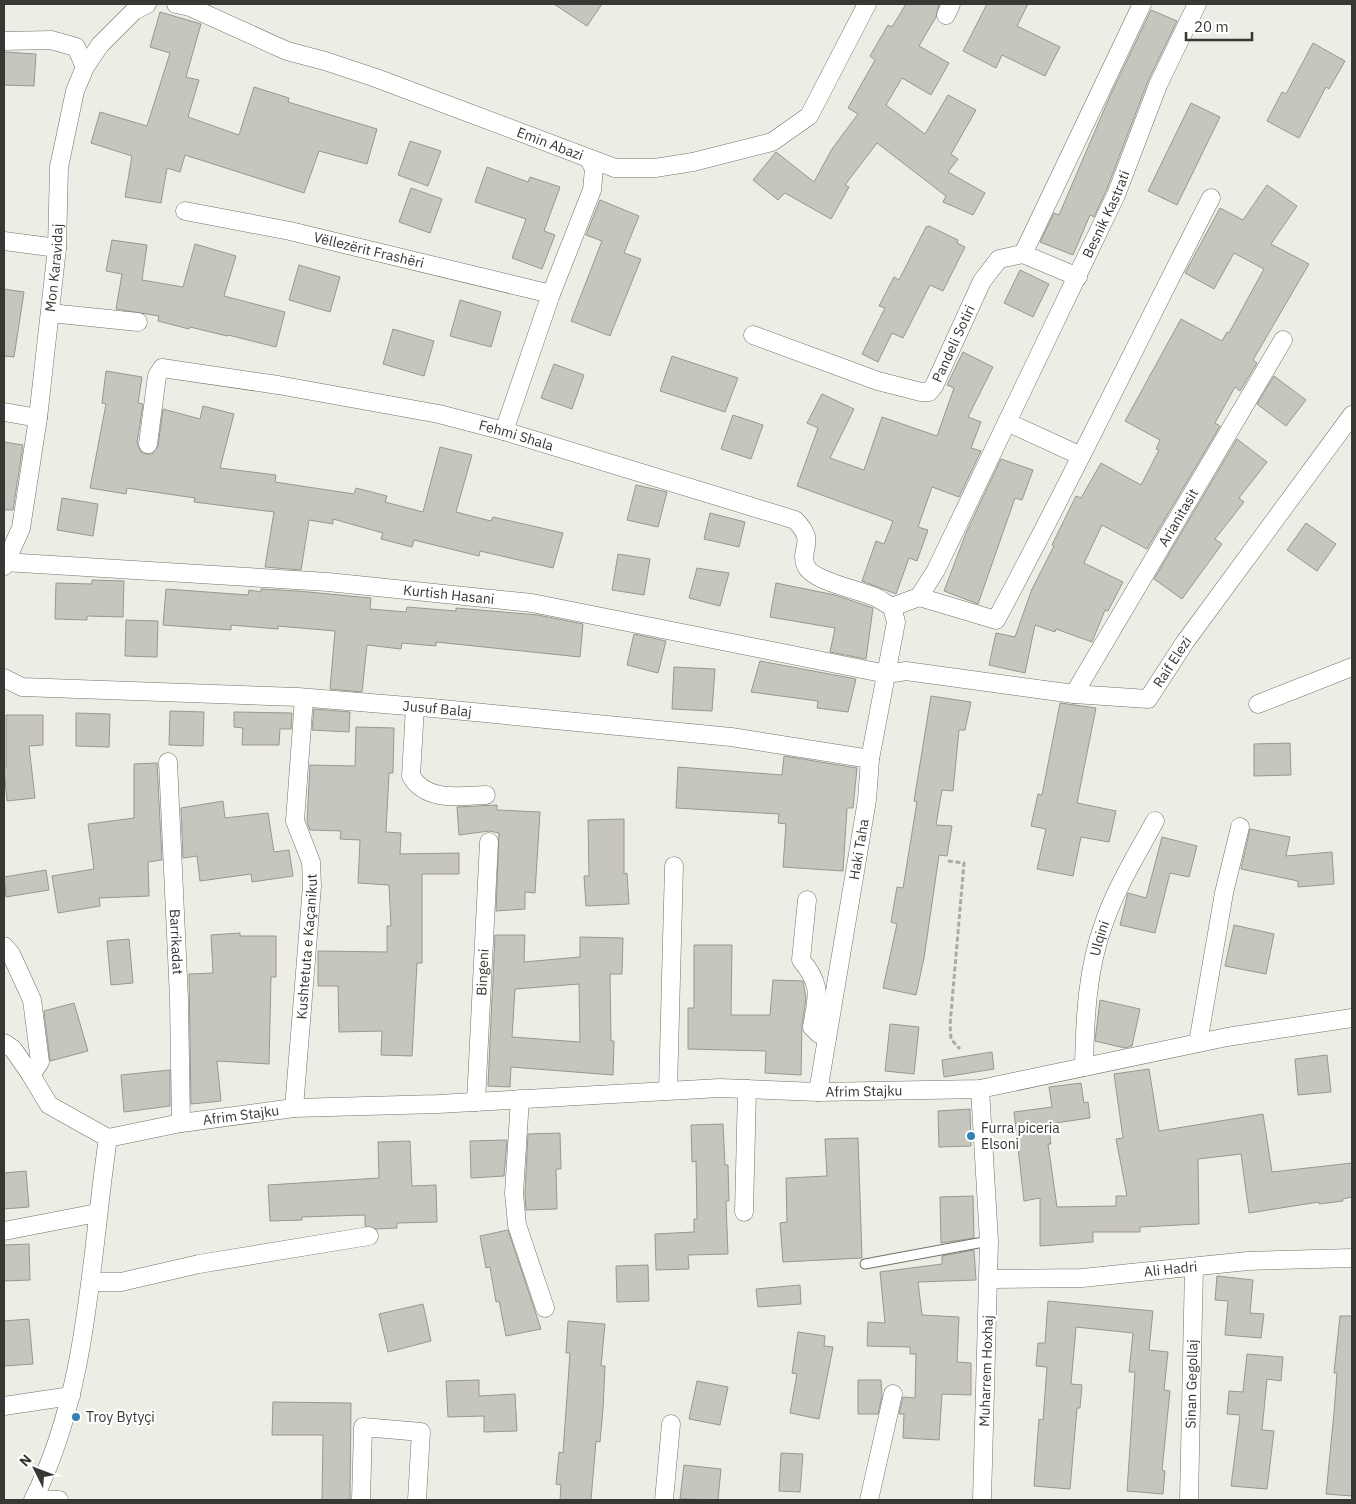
<svg xmlns="http://www.w3.org/2000/svg" width="1356" height="1504" font-family="'IBM Plex Sans',sans-serif">
	<style>
		.building { fill: #c7c6be; stroke: #989790; fill-rule: evenodd }
		.lines { fill: none; stroke-linecap: round; stroke-linejoin: round }
		.lane-casing { stroke: #72726b; stroke-width: 11 }
		.street-casing { stroke: #72726b; stroke-width: 19 }
		.path { stroke: #ababa4; stroke-width: 3; stroke-dasharray: 5 2.5; stroke-linecap: butt }
		.lane { stroke: #fff; stroke-width: 9 }
		.street { stroke: #fff; stroke-width: 18 }
		.poi-dot { fill: #3581b4; stroke: #fff; stroke-width: 2 }
		.labels { text-anchor: middle; dominant-baseline: central; stroke-width: 4.5; stroke-linejoin: round; paint-order: stroke }
		.street-label { font-size: 14px; fill: #373734; stroke: #fff }
		.poi-label { font-size: 14px; fill: #373734; stroke: #fff; text-anchor: start }
	</style>
	<rect width="100%" height="100%" fill="#edede5"/>
	<!-- building -->
	<g class="building">
		<polygon points="554,4 602,4 587,26"/>
		<polygon points="906,4 939,4 936,17 919,46 949,63 931,95 902,78 886,105 925,134 948,95 976,110 951,154 958,159 948,172 985,193 973,215 943,202 946,196 877,143 845,185 849,187 831,219 785,193 778,200 753,180 776,152 814,182 832,149 858,114 848,108 875,60 870,56 888,25 892,27"/>
		<polygon points="987,4 1028,4 1017,26 1060,47 1045,76 1002,55 996,68 963,51"/>
		<polygon points="1151,10 1177,21 1148,81 1106,191 1094,217 1090,215 1073,255 1040,242 1054,213 1059,215 1110,96"/>
		<polygon points="160,12 201,24 186,77 199,80 188,117 239,135 254,87 289,98 288,102 377,129 367,164 319,151 304,193 185,155 180,172 167,168 161,203 125,197 132,156 91,143 100,112 147,126 170,53 150,47"/>
		<polygon points="1313,43 1345,61 1329,89 1326,87 1299,138 1267,121 1282,92 1286,94"/>
		<polygon points="4,52 36,54 34,86 4,85"/>
		<polygon points="1191,103 1220,117 1177,205 1148,191"/>
		<polygon points="410,141 441,151 428,186 398,175"/>
		<polygon points="487,167 528,182 530,177 560,187 544,231 555,235 542,269 512,258 526,219 475,202"/>
		<polygon points="1267,185 1297,206 1271,244 1309,264 1253,360 1257,363 1240,391 1235,387 1215,423 1220,426 1147,549 1102,525 1084,563 1123,582 1108,611 1105,610 1092,642 1056,629 1055,632 1035,625 1025,673 989,665 996,633 1015,637 1032,589 1054,546 1052,545 1076,496 1081,498 1101,463 1141,485 1159,450 1156,449 1160,440 1125,421 1181,319 1222,341 1227,332 1229,333 1264,269 1234,253 1214,289 1185,273 1220,208 1243,220"/>
		<polygon points="411,188 442,199 430,233 399,222"/>
		<polygon points="600,200 639,216 624,253 641,259 610,336 571,321 602,241 586,235"/>
		<polygon points="929,226 958,240 957,243 965,247 943,291 930,285 903,338 892,333 878,362 862,354 885,308 879,306 894,277 899,280 926,227"/>
		<polygon points="112,240 147,245 142,280 183,287 195,244 236,256 224,296 285,312 276,347 228,335 227,336 190,327 189,329 158,321 159,316 116,309 122,274 106,271"/>
		<polygon points="299,265 340,277 330,312 289,300"/>
		<polygon points="1020,270 1049,284 1033,317 1004,303"/>
		<polygon points="4,289 24,292 14,357 4,356"/>
		<polygon points="460,300 501,312 491,347 450,336"/>
		<polygon points="393,329 434,341 424,376 383,364"/>
		<polygon points="963,352 993,367 968,417 981,422 971,448 981,451 959,497 932,487 918,527 928,530 917,561 909,558 896,594 862,581 876,541 884,544 893,521 797,486 818,428 807,423 822,394 854,409 830,458 864,470 882,417 937,436 954,388 947,385"/>
		<polygon points="672,356 738,378 725,412 660,391"/>
		<polygon points="554,364 584,375 572,409 541,398"/>
		<polygon points="106,371 142,377 138,403 143,404 137,443 141,452 146,454 152,454 158,446 163,409 200,419 203,406 234,414 220,468 276,475 275,482 354,494 356,488 387,496 385,502 423,512 440,447 472,455 456,512 491,521 493,517 563,533 553,568 480,551 479,556 414,540 412,547 381,539 383,533 333,519 333,524 309,520 301,570 265,567 274,512 194,502 195,498 127,488 126,494 90,488 106,404 102,403"/>
		<polygon points="1274,376 1306,400 1286,426 1257,404"/>
		<polygon points="733,415 763,425 751,459 721,449"/>
		<polygon points="1237,439 1267,462 1239,498 1244,502 1215,539 1222,544 1182,599 1154,579"/>
		<polygon points="4,442 23,445 13,510 4,510"/>
		<polygon points="1001,459 1033,470 1022,500 1015,498 978,604 944,591 966,533"/>
		<polygon points="636,485 667,492 658,527 627,520"/>
		<polygon points="62,498 98,504 93,536 57,530"/>
		<polygon points="710,513 745,522 739,547 704,539"/>
		<polygon points="1306,523 1336,544 1317,571 1287,550"/>
		<polygon points="618,554 650,559 644,595 612,590"/>
		<polygon points="697,568 729,573 720,606 689,598"/>
		<polygon points="92,580 124,581 123,617 87,616 87,620 55,619 56,583 92,584"/>
		<polygon points="776,583 835,595 873,608 866,659 830,652 835,628 770,617"/>
		<polygon points="166,589 248,595 249,590 261,592 261,589 298,591 371,598 370,609 406,612 407,607 456,611 456,608 538,615 583,624 580,657 436,642 436,646 402,643 401,649 367,645 362,692 330,689 335,631 278,626 278,629 231,625 231,630 163,625"/>
		<polygon points="126,620 158,621 157,657 125,656"/>
		<polygon points="634,634 666,641 658,673 627,665"/>
		<polygon points="760,661 856,679 848,712 817,708 818,701 751,692"/>
		<polygon points="674,667 715,669 712,711 672,709"/>
		<polygon points="931,696 971,702 965,730 959,730 953,791 942,790 936,825 952,826 947,856 939,855 924,958 916,995 883,988 897,924 891,922 897,887 903,888 917,802 914,801"/>
		<polygon points="1060,703 1096,708 1077,803 1116,811 1109,842 1081,837 1073,876 1037,869 1046,829 1031,826 1038,794 1042,795"/>
		<polygon points="314,709 350,712 349,732 312,730"/>
		<polygon points="170,711 204,712 203,746 169,745"/>
		<polygon points="234,712 292,713 291,729 280,729 279,745 242,745 243,728 234,727"/>
		<polygon points="76,713 110,714 109,747 76,746"/>
		<polygon points="6,715 43,715 43,745 29,746 35,798 7,801 4,768 6,767"/>
		<polygon points="356,727 394,728 393,773 389,773 386,832 401,833 400,854 459,853 459,874 422,874 422,963 417,963 412,1056 381,1055 382,1031 339,1032 338,986 318,986 318,951 387,952 387,926 391,926 389,885 358,883 360,840 340,839 341,831 310,830 307,822 310,765 355,766"/>
		<polygon points="1290,743 1291,775 1254,776 1254,744"/>
		<polygon points="784,756 857,768 853,808 847,808 843,871 783,867 786,824 778,823 779,814 676,808 678,767 782,775"/>
		<polygon points="157,763 162,860 148,862 149,896 99,898 100,906 58,913 52,876 94,869 88,824 134,818 134,764"/>
		<polygon points="223,801 225,818 268,813 274,852 289,850 293,876 252,882 251,874 200,881 197,856 183,858 181,808"/>
		<polygon points="497,805 497,810 540,812 535,893 525,892 525,909 496,911 499,833 489,831 459,835 457,807"/>
		<polygon points="624,819 624,874 627,873 629,904 586,906 584,876 589,876 588,820"/>
		<polygon points="1250,829 1290,837 1286,856 1332,852 1334,884 1298,887 1298,881 1241,869"/>
		<polygon points="1162,837 1197,846 1189,877 1170,873 1155,933 1120,925 1128,893 1146,898"/>
		<polygon points="46,870 49,890 6,897 4,877"/>
		<polygon points="1234,925 1274,934 1266,974 1225,966"/>
		<polygon points="240,933 240,936 276,936 276,977 271,977 269,1064 217,1061 221,1101 191,1104 189,974 213,973 211,935"/>
		<path d="M495 935H525L524 962 580 957V937L623 938 622 974H610L611 1041H614L613 1075 511 1067 510 1087 488 1086ZM579 984 580 1042 512 1037 515 989Z"/>
		<polygon points="129,939 133,983 111,985 107,941"/>
		<polygon points="694,945 732,945 731,1015 770,1015 773,980 803,981 806,998 802,1025 801,1075 765,1073 766,1051 688,1049 688,1008 694,1008"/>
		<polygon points="1100,1000 1140,1009 1132,1046 1125,1048 1095,1041"/>
		<polygon points="74,1003 88,1051 50,1061 44,1011"/>
		<polygon points="890,1024 919,1027 914,1074 885,1071"/>
		<polygon points="992,1052 994,1069 944,1077 942,1060"/>
		<polygon points="1327,1055 1331,1092 1298,1095 1295,1059"/>
		<polygon points="1149,1069 1159,1131 1263,1114 1272,1172 1352,1163 1352,1197 1342,1199 1343,1201 1319,1204 1319,1202 1249,1213 1241,1154 1198,1159 1199,1224 1140,1227 1140,1232 1093,1232 1093,1242 1040,1246 1040,1198 1024,1201 1014,1112 1052,1107 1049,1087 1081,1083 1084,1103 1088,1102 1090,1118 1048,1124 1051,1144 1048,1144 1057,1207 1116,1206 1116,1196 1127,1196 1116,1139 1123,1138 1114,1074"/>
		<polygon points="170,1070 170,1106 124,1112 121,1075"/>
		<polygon points="970,1109 971,1146 939,1147 938,1111"/>
		<polygon points="723,1124 725,1165 728,1165 729,1201 726,1201 728,1254 688,1255 689,1269 656,1270 655,1234 694,1232 694,1219 697,1219 696,1161 692,1162 691,1125"/>
		<polygon points="560,1133 561,1169 556,1169 557,1209 526,1210 525,1193 528,1134"/>
		<polygon points="858,1138 862,1258 783,1262 780,1223 787,1222 786,1178 827,1176 825,1139"/>
		<polygon points="507,1140 504,1176 471,1178 470,1141"/>
		<polygon points="410,1141 412,1186 436,1185 437,1222 397,1223 397,1228 376,1229 365,1226 365,1215 302,1217 302,1220 270,1221 268,1185 379,1178 378,1142"/>
		<polygon points="26,1171 29,1207 4,1209 4,1173"/>
		<polygon points="973,1196 974,1238 941,1243 940,1197"/>
		<polygon points="508,1230 541,1329 506,1336 499,1301 496,1302 490,1267 486,1268 480,1236"/>
		<polygon points="29,1244 30,1280 4,1281 4,1245"/>
		<polygon points="974,1250 976,1280 918,1282 922,1315 959,1317 957,1362 971,1363 971,1395 942,1394 939,1440 903,1438 904,1414 899,1414 903,1397 915,1398 916,1354 910,1354 910,1347 867,1346 868,1322 885,1323 880,1272 942,1264 942,1256"/>
		<polygon points="648,1265 649,1301 617,1302 616,1266"/>
		<polygon points="1217,1276 1253,1280 1250,1313 1264,1314 1261,1338 1225,1335 1228,1301 1215,1300"/>
		<polygon points="800,1285 801,1304 758,1307 756,1289"/>
		<polygon points="1048,1301 1153,1311 1149,1350 1168,1352 1164,1390 1170,1391 1162,1470 1165,1471 1163,1494 1127,1491 1135,1372 1129,1372 1133,1333 1076,1327 1071,1384 1082,1385 1080,1408 1077,1408 1070,1489 1034,1486 1039,1419 1043,1420 1047,1367 1036,1366 1038,1343 1045,1343"/>
		<polygon points="423,1304 431,1341 388,1352 379,1314"/>
		<polygon points="1340,1316 1352,1316 1352,1496 1326,1494 1334,1413 1337,1373 1334,1373"/>
		<polygon points="29,1319 33,1364 4,1366 4,1321"/>
		<polygon points="568,1321 605,1324 601,1366 605,1366 603,1409 600,1442 596,1441 591,1500 560,1500 561,1485 556,1484 559,1452 563,1453 567,1396 570,1353 566,1353"/>
		<polygon points="798,1332 825,1336 824,1346 833,1347 819,1419 790,1413 797,1374 792,1373"/>
		<polygon points="1247,1354 1283,1357 1281,1381 1267,1379 1262,1430 1274,1431 1267,1489 1231,1486 1240,1415 1227,1414 1229,1391 1243,1392"/>
		<polygon points="479,1380 479,1396 515,1394 517,1431 484,1432 484,1416 448,1417 446,1381"/>
		<polygon points="858,1380 881,1380 882,1396 878,1414 858,1414"/>
		<polygon points="697,1381 728,1387 720,1425 689,1419"/>
		<polygon points="273,1402 351,1403 350,1500 322,1500 323,1435 272,1435"/>
		<polygon points="781,1453 803,1454 800,1492 779,1491"/>
		<polygon points="684,1465 721,1469 718,1500 680,1499"/>
	</g>
	<g class="lines">
		<defs>
			<polyline id="lane" points="865,1264 989,1241"/>
			<g id="street">
				<path id="s1" d="M176 4 190 7 287 51 325 61 376 78 615 168H655L693 162 772 142 809 116 867 4"/>
				<polyline points="946,15 951,4"/>
				<polyline points="4,41 51,40 76,47 85,67"/>
				<path id="s2" d="M185 211 290 231 551 294"/>
				<polyline points="4,241 57,248"/>
				<polyline points="1023,254 1142,4"/>
				<polyline points="50,313 138,322"/>
				<path id="s3" d="M753 335 878 381 921 392H929L934 386 982 281 999 259 1023 254 1078 277"/>
				<polyline points="4,412 38,418"/>
				<polyline points="1007,422 1081,456"/>
				<polyline points="504,431 551,294 592,190 594,169 589,159"/>
				<path id="s4" d="M148 444 157 376 162 368 278 385 439 414 504 431 795 520C818 543 798 548 806 566 812 581 860 590 875 597 881 600 887 604 892 607"/>
				<path id="s5" d="M4 562 328 582 532 603 887 674 906 671 1074 694 1148 699 1185 642 1352 415"/>
				<path id="s6" d="M4 566 21 528 38 418 57 248 59 167 75 91 85 67 100 45 134 11 147 4"/>
				<path d="M919 597 996 620C1071 481 1139 338 1211 198"/>
				<path id="s7" d="M892 607 919 597 936 570 1116 195 1158 85 1197 4"/>
				<path id="s8" d="M4 678 22 687 298 697 432 708 731 737 870 759"/>
				<path id="s9" d="M1074 694 1283 340"/>
				<polyline points="1258,704 1352,667"/>
				<path d="M415 707 411 776C426 802 459 796 486 795"/>
				<path id="s10" d="M168 762 179 999 181 1123"/>
				<path d="M807 900 801 960C823 986 817 996 812 1027L819 1034 827 1038"/>
				<polyline points="4,946 11,954 32,1000 40,1062 31,1075"/>
				<polyline points="4,1043 13,1049 31,1075 49,1105 108,1138"/>
				<polyline points="1198,1043 1224,893 1240,827"/>
				<path id="s11" d="M1084 1067C1085 1018 1087 969 1104 923 1116 888 1137 854 1155 821"/>
				<polyline points="980,1089 989,1241 982,1500"/>
				<polyline points="668,1090 674,866"/>
				<path id="s12" d="M818 1092 867 800 870 759 896 622 892 607"/>
				<polyline points="520,1099 514,1193 517,1225 545,1308"/>
				<path id="s13" d="M476 1102 489 842"/>
				<path id="s14" d="M294 1108 312 886 311 862 295 821 304 698"/>
				<path id="s15" d="M108 1138 181 1123 294 1108 438 1104 720 1088 818 1092 980 1089 1227 1037 1352 1018"/>
				<polyline points="744,1212 747,1089"/>
				<polyline points="4,1231 97,1213"/>
				<path id="s16" d="M989 1279 1082 1278 1248 1261 1352 1258"/>
				<polyline points="91,1282 121,1282 199,1264 369,1236"/>
				<polyline points="4,1406 71,1396"/>
				<polyline points="34,1499 59,1500"/>
				<path d="M33 1500C89 1389 90 1259 108 1138"/>
				<polyline points="361,1500 363,1427 421,1432 417,1500"/>
				<polyline points="664,1500 671,1424"/>
				<polyline points="869,1500 893,1394"/>
				<path id="s17" d="M1189 1500 1194 1267"/>
			</g>
		</defs>
		<!-- lane casing -->
		<use href="#lane" class="lane-casing"/>
		<!-- street casing -->
		<use href="#street" class="street-casing"/>
		<!-- path -->
		<polyline class="path" points="948,861 964,863 950,1025 951,1039 960,1049"/>
		<!-- lane -->
		<use href="#lane" class="lane"/>
		<!-- street -->
		<use href="#street" class="street"/>
	</g>
	<!-- markers -->
	<g class="poi-dot">
		<circle cx="971" cy="1136" r="5"/>
		<circle cx="76" cy="1417" r="5"/>
	</g>
	<g class="labels">
		<!-- street labels -->
		<g class="street-label">
			<text stroke="none"><textPath href="#s1" startOffset="400">Emin Abazi</textPath></text>
			<text stroke="none"><textPath href="#s7" startOffset="455">Besnik Kastrati</textPath></text>
			<text stroke="none"><textPath href="#s2" startOffset="188">Vëllezërit Frashëri</textPath></text>
			<text stroke="none"><textPath href="#s6" startOffset="304">Mon Karavidaj</textPath></text>
			<text stroke="none"><textPath href="#s3" startOffset="240">Pandeli Sotiri</textPath></text>
			<text stroke="none"><textPath href="#s4" startOffset="439">Fehmi Shala</textPath></text>
			<text stroke="none"><textPath href="#s9" startOffset="205">Arianitasit</textPath></text>
			<text stroke="none"><textPath href="#s5" startOffset="446">Kurtish Hasani</textPath></text>
			<text stroke="none"><textPath href="#s5" startOffset="1199">Raif Elezi</textPath></text>
			<text stroke="none"><textPath href="#s8" startOffset="436">Jusuf Balaj</textPath></text>
			<text stroke="none"><textPath href="#s12" startOffset="246">Haki Taha</textPath></text>
			<text stroke="none"><textPath href="#s11" startOffset="130">Ulqini</textPath></text>
			<text stroke="none"><textPath href="#s10" startOffset="180">Barrikadat</textPath></text>
			<text stroke="none"><textPath href="#s14" startOffset="162">Kushtetuta e Kaçanikut</textPath></text>
			<text stroke="none"><textPath href="#s13" startOffset="130">Bingeni</textPath></text>
			<text stroke="none"><textPath href="#s15" startOffset="759">Afrim Stajku</textPath></text>
			<text stroke="none"><textPath href="#s15" startOffset="135">Afrim Stajku</textPath></text>
			<text stroke="none"><textPath href="#s16" startOffset="182">Ali Hadri</textPath></text>
			<text transform="translate(986 1371) rotate(-88)">Muharrem Hoxhaj</text>
			<text stroke="none"><textPath href="#s17" startOffset="116">Sinan Gegollaj</textPath></text>
		</g>
		<!-- poi labels -->
		<g class="poi-label">
			<text x="981" y="1128">Furra piceria<tspan x="981" dy="16">Elsoni</tspan></text>
			<text x="86" y="1417">Troy Bytyçi</text>
		</g>
	</g>
	<!-- border -->
	<rect width="1356" height="1504" fill="none" stroke="#373734" stroke-width="10"/>
	<!-- north arrow -->
	<g transform="translate(35 1469) rotate(312)" stroke="#ffffff" stroke-width="4" paint-order="stroke">
	<path d="M0-4L9 19L0 12L-9 19Z" fill="#373734"/>
	<text y="-8" font-size="14" font-weight="bold" text-anchor="middle" fill="#373734">N</text>
	</g>
	<!-- scale -->
	<path d="M1186 32v8h66v-8" fill="none" stroke="#373734" stroke-width="2.5"/>
	<text x="1194" y="32" font-size="15" fill="#373734" stroke="#ffffff" stroke-width="4" paint-order="stroke">20 m</text>
</svg>
